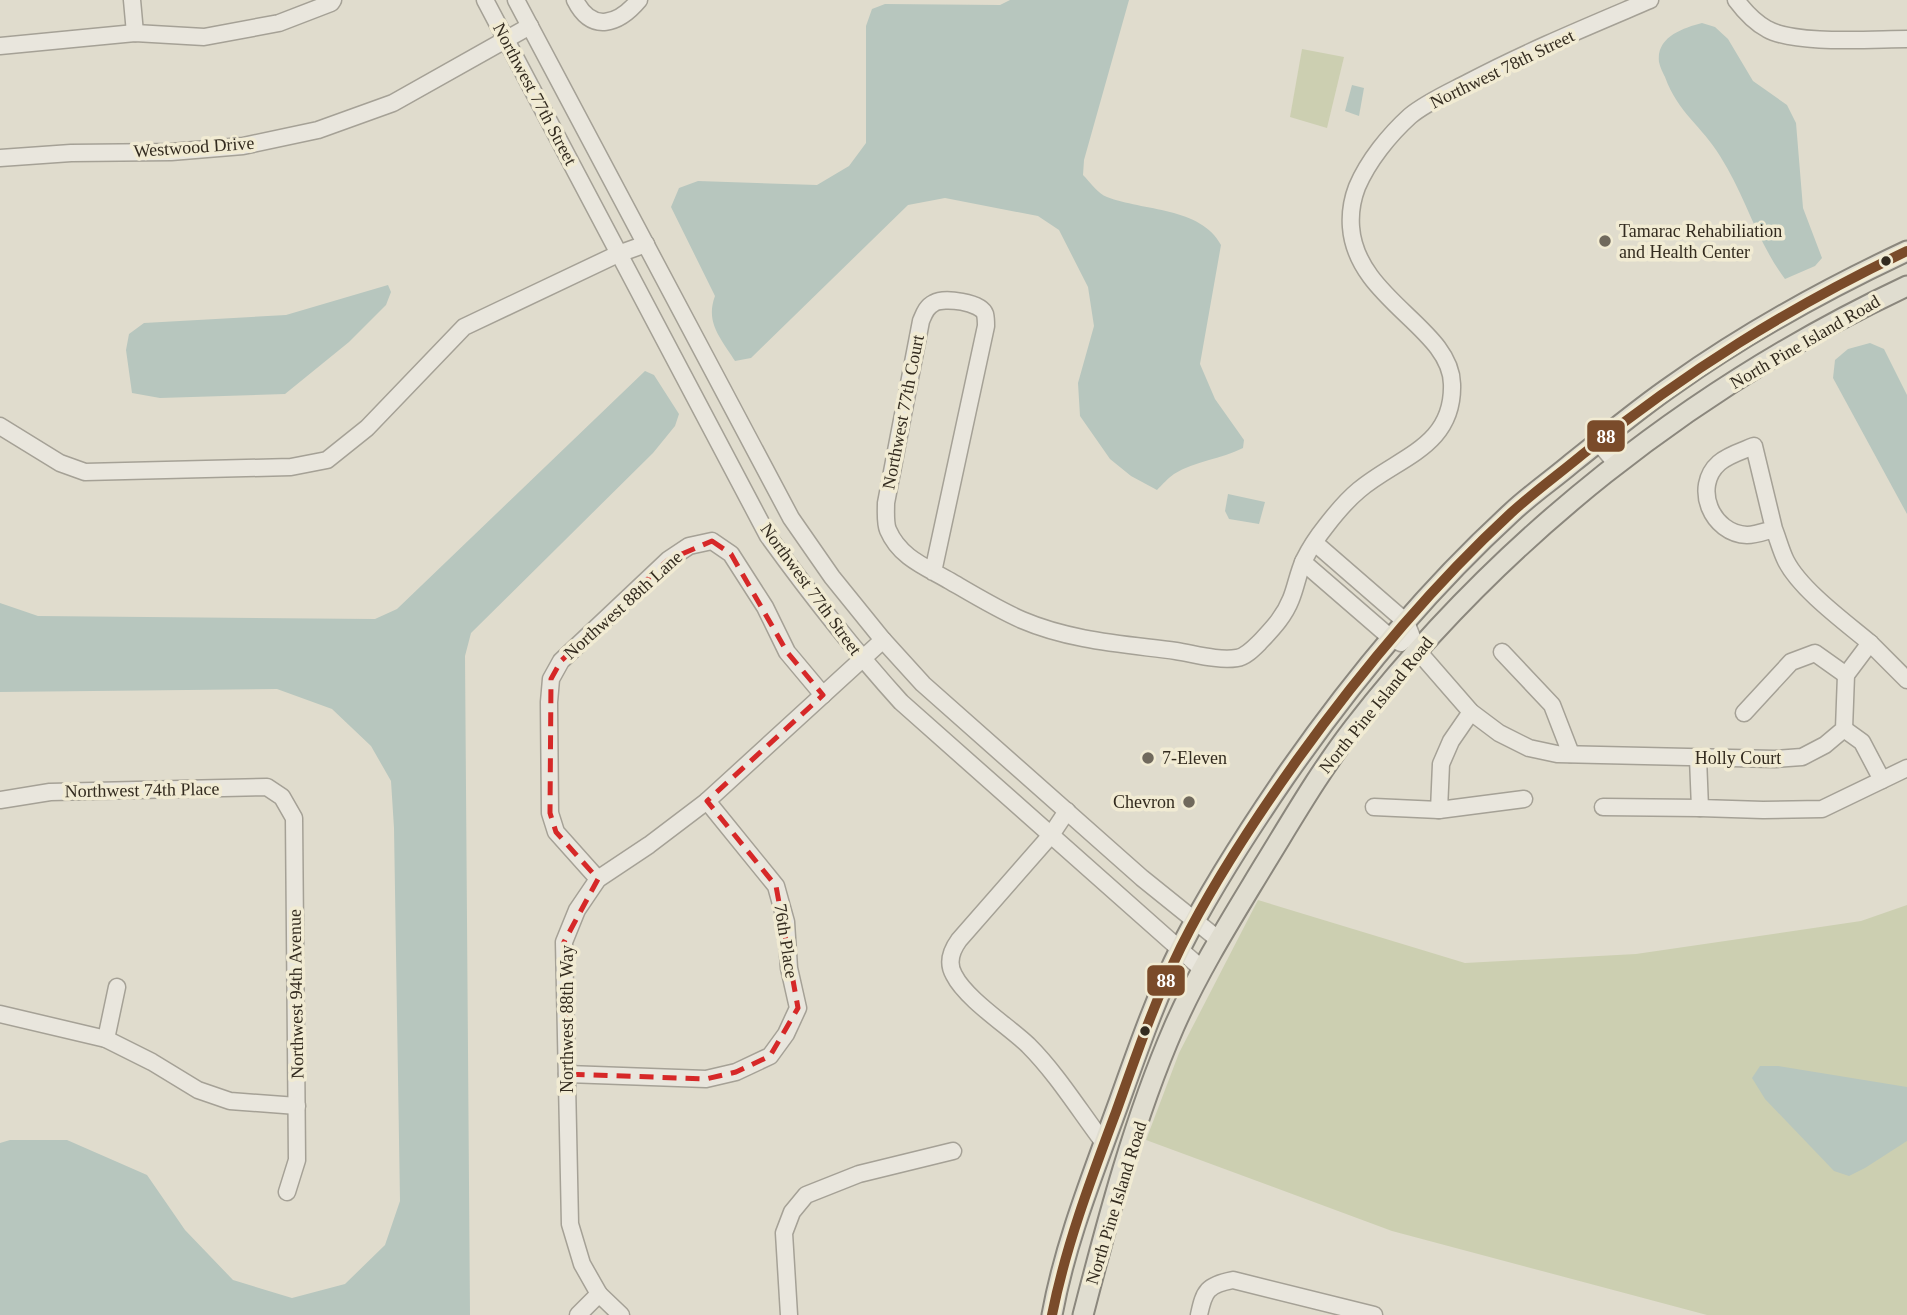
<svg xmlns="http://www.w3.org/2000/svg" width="1907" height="1315" font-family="Georgia,serif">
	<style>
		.green { fill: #cccfb1 }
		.water { fill: #b7c6be }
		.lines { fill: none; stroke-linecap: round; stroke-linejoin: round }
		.minor-casing { stroke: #a5a196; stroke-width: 19 }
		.major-casing { stroke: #8b877d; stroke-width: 23 }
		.minor { stroke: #e9e6dd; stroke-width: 16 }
		.major { stroke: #e0ddd0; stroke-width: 19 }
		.bus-1-casing { stroke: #f1ebd3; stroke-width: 16 }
		.bus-1 { stroke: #7a4b2a; stroke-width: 10 }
		.marked { fill: none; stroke: #d62828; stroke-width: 5; stroke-dasharray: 14 9; stroke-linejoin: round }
		.poi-dot { fill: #70695c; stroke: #f1ebd3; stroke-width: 2.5 }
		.bus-dot { fill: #332b1f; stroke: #f1ebd3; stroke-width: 2.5 }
		.labels { text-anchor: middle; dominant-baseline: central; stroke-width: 7; stroke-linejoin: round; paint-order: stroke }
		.street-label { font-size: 18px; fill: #332b1f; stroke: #f1ebd3 }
		.poi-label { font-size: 18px; fill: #332b1f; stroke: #f1ebd3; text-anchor: start }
		.line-badge { stroke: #f1ebd3; stroke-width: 2.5 }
		.badge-label { font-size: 19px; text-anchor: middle; font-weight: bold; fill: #fff }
	</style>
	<rect width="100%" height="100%" fill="#e0dccd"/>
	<!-- green -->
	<g class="green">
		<polygon points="1302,49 1344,57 1327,128 1290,117"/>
		<polygon points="1258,900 1465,963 1636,954 1861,921 1907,905 1907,1315 1707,1315 1392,1231 1146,1140 1179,1053"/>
	</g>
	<!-- water -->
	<g class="water">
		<path d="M1010 0H1129L1084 160 1083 175C1090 182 1098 194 1107 197 1143 211 1201 207 1221 245L1200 364 1215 399 1244 440 1243 448C1221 459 1195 461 1174 474 1168 478 1162 485 1157 490L1131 476 1110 459 1080 416 1078 383 1094 326 1088 287 1059 230 1038 216 945 198 908 205 751 358 735 361C721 338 705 323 715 296L671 207 679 188 698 181 817 185 849 166 866 143V26L872 9 885 4 1000 5Z"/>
		<path d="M1702 23 1715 27 1728 39 1753 81 1787 105 1796 123 1803 208 1822 258 1815 266 1785 279C1757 242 1745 195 1720 156 1702 126 1678 113 1665 77 1663 73 1660 67 1659 62 1656 37 1683 28 1702 23Z"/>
		<polygon points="1352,85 1364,88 1359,116 1345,111"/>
		<polygon points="388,285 391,292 386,305 349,342 285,394 160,398 132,393 126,350 129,334 144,323 286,315"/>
		<polygon points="1870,343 1884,349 1907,395 1907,514 1833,378 1835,360 1848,349"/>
		<polygon points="645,371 654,375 679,414 675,426 653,453 471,633 465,656 470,1315 0,1315 0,1143 10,1140 67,1140 147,1175 185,1230 233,1280 292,1298 345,1284 385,1245 400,1201 394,828 391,781 371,746 332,709 277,689 0,692 0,603 38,616 375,619 397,609"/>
		<polygon points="1228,494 1265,502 1259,524 1229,519 1225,511"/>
		<polygon points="1760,1066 1778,1066 1907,1087 1907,1141 1865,1168 1849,1176 1834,1171 1765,1099 1752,1078"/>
	</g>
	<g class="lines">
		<defs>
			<g id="minor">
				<polyline points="132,0 135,33"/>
				<path d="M485 0 768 536C810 594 853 649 901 702L1202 969"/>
				<polyline points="516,0 791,518 832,577 883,640 923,684 1142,878 1219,940"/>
				<path d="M575 0C592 34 619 24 639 0"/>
				<path d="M1736 0C1745 12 1754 22 1767 29 1795 45 1873 39 1907 39"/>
				<polyline points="0,46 135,33 204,37 279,23 331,3 333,0"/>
				<polyline points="0,158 71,153 171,152 243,146 318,130 393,103 530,26"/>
				<polyline points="0,426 60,463 85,472 291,467 327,460 367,428 464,327 618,254 646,244"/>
				<polyline points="1598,442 1616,463"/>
				<path d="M1315 543 1406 622 1417 650 1471 712 1499 733 1529 748 1557 754 1775 759 1802 757 1825 745 1844 729 1846 675 1870 643C1845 622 1801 590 1786 561 1781 551 1778 539 1774 529 1766 531 1756 535 1747 535 1712 534 1692 487 1719 463 1728 455 1742 451 1754 446L1774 529"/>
				<polyline points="1303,562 1392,639 1401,643"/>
				<path d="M933 572 986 326C986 322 986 318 985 314 981 302 944 297 934 303 926 307 924 314 921 321L886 503C886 512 885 523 888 530 900 558 926 567 950 581 974 595 997 609 1022 620 1071 641 1124 644 1176 651 1195 654 1218 661 1237 658 1245 657 1253 649 1259 643 1272 629 1284 617 1291 599 1296 587 1298 573 1304 560 1310 548 1318 536 1326 526 1336 513 1347 500 1359 490 1398 457 1454 447 1452 384 1451 328 1356 299 1351 227 1350 214 1352 200 1357 187 1368 161 1389 135 1410 116 1427 102 1450 92 1469 82 1528 51 1589 26 1650 0"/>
				<polyline points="1870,643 1907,680"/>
				<polyline points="1502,652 1552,705 1571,754"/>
				<polyline points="1471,712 1451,741 1441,764 1439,810 1524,799"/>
				<polyline points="1744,713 1791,662 1815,653 1846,675"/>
				<polyline points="1844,729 1862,742 1882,780"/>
				<polyline points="1698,758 1700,808 1763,810 1822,809 1907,768"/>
				<polyline points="0,800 50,792 267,787 282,797 294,818 297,1160 287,1192"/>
				<polyline points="1374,807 1439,810"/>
				<polyline points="1603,807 1700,808"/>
				<path d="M1067 811 1051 835 959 940C951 951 947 963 954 975 966 999 1008 1026 1028 1045 1057 1074 1079 1110 1104 1143"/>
				<polyline points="598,879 556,832 550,813 549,702 551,679 561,661 668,560 689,546 712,541 731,554 765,607 787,652 823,695"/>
				<polyline points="0,1014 106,1039 152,1062 198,1090 230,1101 297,1106"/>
				<polyline points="106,1039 117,987"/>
				<polyline points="567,1074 706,1079 736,1072 770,1056 786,1034 798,1008 789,968 786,922 776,886 707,801"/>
				<polyline points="599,1294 621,1315"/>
				<polyline points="578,1315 599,1294 582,1264 570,1224 564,942 577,910 598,879 649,845 707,801 883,640"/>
				<polyline points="789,1315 784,1233 792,1212 806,1195 859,1174 953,1151"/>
				<path d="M1199 1315C1204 1291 1207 1285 1233 1280L1374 1315"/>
			</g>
			<g id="major">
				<path d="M1052 1315C1065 1243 1093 1174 1118 1105 1137 1052 1156 997 1181 947 1211 888 1248 831 1285 777 1351 682 1426 591 1511 513 1530 495 1552 480 1572 463 1605 437 1638 409 1673 385 1746 333 1826 289 1907 251"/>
				<path d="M1083 1315C1108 1218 1134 1119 1174 1027 1199 970 1232 918 1264 865 1293 818 1320 771 1354 727 1500 539 1692 387 1907 286"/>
			</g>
		</defs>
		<!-- minor casing -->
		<use href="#minor" class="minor-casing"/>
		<!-- major casing -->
		<use href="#major" class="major-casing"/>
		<!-- minor -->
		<use href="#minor" class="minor"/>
		<!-- major -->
		<use href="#major" class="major"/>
		<defs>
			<path id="bus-1" d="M1052 1315C1066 1245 1091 1179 1116 1112 1136 1056 1155 1000 1181 947 1214 881 1255 819 1297 760 1361 671 1431 587 1511 513 1534 492 1559 474 1583 454 1687 371 1786 309 1907 251"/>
		</defs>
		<!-- bus-1 casing -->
		<use href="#bus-1" class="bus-1-casing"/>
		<!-- bus-1 -->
		<use href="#bus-1" class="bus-1"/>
	</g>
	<!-- marked area -->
	<path class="marked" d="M712 541 731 554 787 652 823 695 707 801 776 886 798 1008 770 1056 736 1072 706 1079 567 1074 564 942 598 879 556 832 550 813 551 679 561 661 668 560Z"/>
	<!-- markers -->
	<g class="poi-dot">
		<circle cx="1605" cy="241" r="7"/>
		<circle cx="1148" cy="758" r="7"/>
		<circle cx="1189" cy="802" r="7"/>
	</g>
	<g class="bus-dot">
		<circle cx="1886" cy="261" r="6"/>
		<circle cx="1145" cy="1031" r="6"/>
	</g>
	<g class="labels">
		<!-- street labels -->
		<g class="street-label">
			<text transform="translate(1502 69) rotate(-26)">Northwest 78th Street</text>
			<text transform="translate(535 94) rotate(62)">Northwest 77th Street</text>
			<text transform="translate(194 147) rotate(-4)">Westwood Drive</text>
			<text transform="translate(1805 342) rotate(-30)">North Pine Island Road</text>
			<text transform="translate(903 412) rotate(-79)">Northwest 77th Court</text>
			<text transform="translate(811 589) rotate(54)">Northwest 77th Street</text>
			<text transform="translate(623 605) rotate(-42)">Northwest 88th Lane</text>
			<text transform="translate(1376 705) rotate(-51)">North Pine Island Road</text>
			<text x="1738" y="758">Holly Court</text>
			<text transform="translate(142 790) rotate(-1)">Northwest 74th Place</text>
			<text transform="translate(786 941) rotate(81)">76th Place</text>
			<text transform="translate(296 994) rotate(-91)">Northwest 94th Avenue</text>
			<text transform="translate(567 1019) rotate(-90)">Northwest 88th Way</text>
			<text transform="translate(1116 1203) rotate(-73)">North Pine Island Road</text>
		</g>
		<!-- poi labels -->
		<g class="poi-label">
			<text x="1619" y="231">Tamarac Rehabiliation<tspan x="1619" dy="21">and Health Center</tspan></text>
			<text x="1162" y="758">7-Eleven</text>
			<text x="1175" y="802" text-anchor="end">Chevron</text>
		</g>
	</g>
	<g class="line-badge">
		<rect x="1586" y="419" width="40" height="34" rx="7" fill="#7a4b2a"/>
		<rect x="1146" y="964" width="40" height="33" rx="7" fill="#7a4b2a"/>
	</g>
	<g class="badge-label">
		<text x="1606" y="443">88</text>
		<text x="1166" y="987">88</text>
	</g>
</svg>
